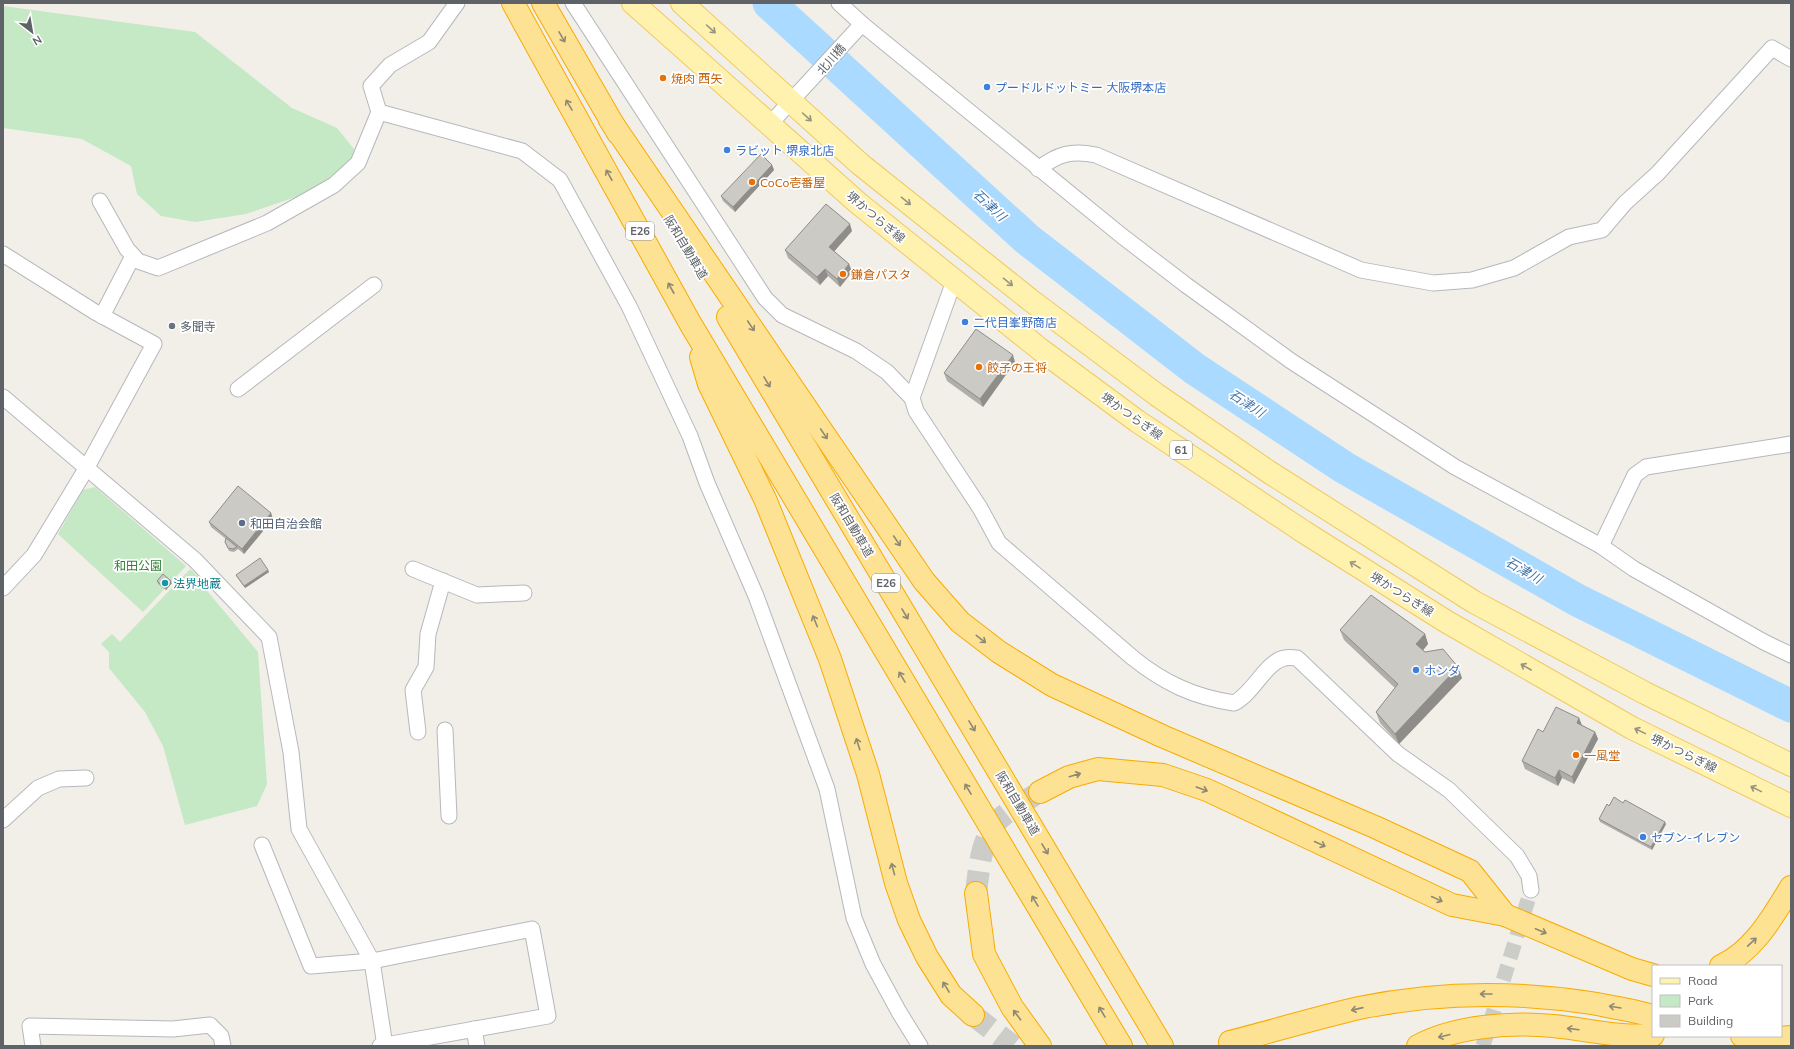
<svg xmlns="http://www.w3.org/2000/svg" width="1794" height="1049" font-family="Mulish,'Noto Sans JP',sans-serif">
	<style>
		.green { fill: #c5e8c5 }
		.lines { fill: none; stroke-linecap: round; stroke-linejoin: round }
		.river { stroke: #aadaff; stroke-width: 33 }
		.street-tunnel { stroke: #ccccc8; stroke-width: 15; stroke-dasharray: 15 8; stroke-linecap: butt }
		.highway-tunnel { stroke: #ccccc8; stroke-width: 22; stroke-dasharray: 22 11; stroke-linecap: butt }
		.street-casing { stroke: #b5b8bc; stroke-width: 17 }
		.primary-casing { stroke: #f2c960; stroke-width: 24 }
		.highway-casing { stroke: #f9ab00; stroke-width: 24 }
		.street { stroke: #fff; stroke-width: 15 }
		.primary { stroke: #fff2af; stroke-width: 22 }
		.highway { stroke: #fde293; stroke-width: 22 }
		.wall { fill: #afaea9 }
		.shaded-wall { fill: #8f8d8a }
		.building { fill: #cccac5; stroke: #8f8d8a }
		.oneway { stroke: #979581 }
		.oneway2 { stroke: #8e8975 }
		.food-dot { fill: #e8710a; stroke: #fff; stroke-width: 1.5 }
		.shop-dot { fill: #3f7fe0; stroke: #fff; stroke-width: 1.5 }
		.worship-dot { fill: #6b7280; stroke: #fff; stroke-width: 1.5 }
		.service-dot { fill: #5c6f8a; stroke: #fff; stroke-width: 1.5 }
		.culture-dot { fill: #0f9aa8; stroke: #fff; stroke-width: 1.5 }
		.labels { text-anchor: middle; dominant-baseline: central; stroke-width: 3.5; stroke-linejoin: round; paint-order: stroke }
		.shield { fill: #fff; stroke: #8f9295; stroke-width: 1 }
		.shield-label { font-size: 11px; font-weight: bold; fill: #5f6368 }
		.street-label { font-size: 12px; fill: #5f6368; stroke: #fff }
		.food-label { font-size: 12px; fill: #c56008; stroke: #fff; text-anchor: start }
		.shop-label { font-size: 12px; fill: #366cbe; stroke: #fff; text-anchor: start }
		.worship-label { font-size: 12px; fill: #5b616d; stroke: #fff; text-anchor: start }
		.service-label { font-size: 12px; fill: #4e5e75; stroke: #fff; text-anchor: start }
		.park-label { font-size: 12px; fill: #348238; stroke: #fff }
		.culture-label { font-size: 12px; fill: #0d838f; stroke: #fff; text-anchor: start }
		.water-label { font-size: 13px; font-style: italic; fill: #4174aa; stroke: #fff }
	</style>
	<rect width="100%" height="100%" fill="#f1efe8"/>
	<!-- green -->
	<g class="green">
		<polygon points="3,6 195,32 292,108 337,128 358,154 313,191 246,214 195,222 161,216 137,194 131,166 82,139 3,128"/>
		<polygon points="95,487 186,566 143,612 58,534 83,490"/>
		<polygon points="190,569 201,579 203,586 258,652 267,784 257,806 185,825 163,746 145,712 109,668 109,652 101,644 112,634 120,642"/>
	</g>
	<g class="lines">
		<!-- river -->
		<polyline class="river" points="769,3 1027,239 1195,369 1345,468 1577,600 1791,706"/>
		<!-- street-tunnel -->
		<polyline class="street-tunnel" points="1483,1046 1531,890"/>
		<!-- highway-tunnel -->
		<g class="highway-tunnel">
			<path d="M976 893C979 870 980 844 995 824 1004 812 1027 800 1040 792"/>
			<polyline points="973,1015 1013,1046"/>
		</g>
		<defs>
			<g id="street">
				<polyline points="457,3 429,42 390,65 371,86 379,112 522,151 560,180 629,306 690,436 707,483 756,596 827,789 854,918 873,964 899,1012 920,1046"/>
				<polyline points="573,3 765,298 782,315 856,351 887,372 912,398"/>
				<polyline points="839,3 862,24 1122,236 1186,285 1291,361 1455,467 1601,546 1634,569 1764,642 1791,655"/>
				<polyline points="769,125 862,24"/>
				<path d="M1038 169C1058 154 1071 150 1096 155L1361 270 1433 283 1472 280 1514 268 1569 237 1602 230 1625 203 1658 173 1772 48 1791 59"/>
				<polyline points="100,201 127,249 138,261 158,268 267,223 334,185 358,163 379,112"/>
				<polyline points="3,254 95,312 154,344 86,469 34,555 3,588"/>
				<path d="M954 281 912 398 916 411 980 508 999 543 1133 658C1164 683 1194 697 1234 703 1253 694 1266 661 1285 658 1289 657 1294 658 1297 658L1398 754 1449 790 1517 856 1529 876 1531 890"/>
				<polyline points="102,316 133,256"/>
				<polyline points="238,389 374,285"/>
				<polyline points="3,397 195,560 269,637 291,752 299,829 372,961 385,1046"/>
				<polyline points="1601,546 1635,475 1646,467 1791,444"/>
				<polyline points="413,569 477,595 524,593"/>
				<polyline points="445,730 449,816"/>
				<polyline points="418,732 413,690 426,667 428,634 443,581"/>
				<polyline points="3,820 38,788 59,779 86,778"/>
				<polyline points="262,845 311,966 372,961 532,929 548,1016 380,1046"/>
				<polyline points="474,1029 477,1046"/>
				<polyline points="33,1046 30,1026 173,1029 210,1025 221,1036 223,1046"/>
			</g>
			<g id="primary">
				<polyline points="633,3 858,203 1041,350 1137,421 1304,532 1447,622 1632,728 1791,806"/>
				<polyline points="682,3 860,164 1029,299 1157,395 1269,472 1474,602 1645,693 1791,765"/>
			</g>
			<g id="highway">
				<polyline points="513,3 690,323 1121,1046"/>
				<polyline points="543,3 618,133"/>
				<polyline points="610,120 924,581 960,622 999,652 1052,685 1162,736 1375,827 1470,871 1505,915"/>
				<polyline points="728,317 1162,1046"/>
				<polyline points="701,357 709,384 765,499 830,659 868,774 896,883 909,920 927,957 951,995 973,1015"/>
				<polyline points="1040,792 1069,777 1098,769 1163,775 1207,790 1452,905 1505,915 1632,969 1653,975"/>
				<polyline points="976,893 984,954 1012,1007 1040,1046"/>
				<path d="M1721 966C1754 951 1773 916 1791 887"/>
				<polyline points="1742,1036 1766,1039 1791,1037"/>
				<path d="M1230 1042C1273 1031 1316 1018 1359 1008 1436 992 1513 991 1591 1003 1612 1007 1632 1010 1653 1016"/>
				<path d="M1418 1046C1455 1026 1511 1022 1553 1026 1586 1029 1619 1038 1653 1035"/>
			</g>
		</defs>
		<!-- street casing -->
		<use href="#street" class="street-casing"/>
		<!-- primary casing -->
		<use href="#primary" class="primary-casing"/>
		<!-- highway casing -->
		<use href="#highway" class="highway-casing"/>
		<!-- street -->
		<use href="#street" class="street"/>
		<!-- primary -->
		<use href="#primary" class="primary"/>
		<!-- highway -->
		<use href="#highway" class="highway"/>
	</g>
	<!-- wall -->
	<g class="wall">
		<polygon points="772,165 774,170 735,212 723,201 721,196"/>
		<polygon points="852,231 834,251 849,264 852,272 840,287 828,276 820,285 788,258 785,250"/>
		<polygon points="1015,362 983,407 947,381 944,373"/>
		<polygon points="271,513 273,519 244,554 238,549 234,552 229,551 225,542 226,539 211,527 209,522"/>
		<polygon points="268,570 269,572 245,588 237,577 236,575"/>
		<polygon points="157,581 172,583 166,590 158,584"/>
		<polygon points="1340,630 1425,634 1428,644 1423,650 1425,652 1462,678 1399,744 1380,723 1376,712 1395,688 1344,640"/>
		<polygon points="1579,718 1582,725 1595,732 1598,739 1574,784 1562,778 1558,786 1525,769 1522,761 1543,732"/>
		<polygon points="1609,806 1666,824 1652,850 1600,822 1599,819"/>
	</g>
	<!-- shaded-wall -->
	<g class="shaded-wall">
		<polygon points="772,165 774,170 735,212 733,207"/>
		<polygon points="850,224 852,231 832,254 829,247"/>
		<polygon points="849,264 852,272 840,287 837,279"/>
		<polygon points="825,269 828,276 820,285 817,277"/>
		<polygon points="1013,355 1015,362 983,407 980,399"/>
		<polygon points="271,513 273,519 244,554 242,549"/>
		<polygon points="268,570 269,572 245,588 244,586"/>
		<polygon points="171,581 172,583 166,590 165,588"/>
		<polygon points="1425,634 1428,644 1420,654 1416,644"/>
		<polygon points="1458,667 1462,678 1399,744 1395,734"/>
		<polygon points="1579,718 1582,726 1577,723"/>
		<polygon points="1595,732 1598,739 1574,784 1572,777"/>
		<polygon points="1559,770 1562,778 1558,786 1555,778"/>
		<polygon points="1665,822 1666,824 1652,850 1651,847"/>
	</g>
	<!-- building -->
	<g class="building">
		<polygon points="761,154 772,165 733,207 721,196"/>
		<polygon points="826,204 850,224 829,247 849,264 837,279 825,269 817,277 785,250"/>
		<polygon points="976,329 1013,355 980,399 944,373"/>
		<polygon points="238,486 271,513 242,549 209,522"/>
		<polygon points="226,538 237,547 233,549 228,548 225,542"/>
		<polygon points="260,558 268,570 244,586 236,575"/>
		<polygon points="163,574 171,581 165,588 157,581"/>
		<polygon points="1371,595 1425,634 1416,644 1425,652 1443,649 1458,667 1395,734 1376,712 1398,684 1340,630"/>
		<polygon points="1556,707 1579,718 1577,723 1595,732 1572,777 1559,770 1555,778 1522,761 1538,729 1543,732"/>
		<polygon points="1614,797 1623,803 1625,800 1665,822 1651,847 1599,819 1607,804 1609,806"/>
	</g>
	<!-- one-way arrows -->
	<defs><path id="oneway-shaft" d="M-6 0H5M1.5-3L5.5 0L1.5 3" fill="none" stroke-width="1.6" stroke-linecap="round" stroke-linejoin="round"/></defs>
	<g class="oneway">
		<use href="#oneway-shaft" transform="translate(711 29) rotate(42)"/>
		<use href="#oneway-shaft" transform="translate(807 117) rotate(42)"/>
		<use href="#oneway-shaft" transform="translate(906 201) rotate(39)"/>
		<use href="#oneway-shaft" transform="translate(1008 282) rotate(39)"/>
		<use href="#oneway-shaft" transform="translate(1355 565) rotate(-148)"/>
		<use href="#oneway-shaft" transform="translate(1526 667) rotate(-150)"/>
		<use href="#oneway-shaft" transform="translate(1640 731) rotate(-154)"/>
		<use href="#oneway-shaft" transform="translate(1756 789) rotate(-154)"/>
	</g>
	<g class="oneway2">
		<use href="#oneway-shaft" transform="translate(562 37) rotate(60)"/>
		<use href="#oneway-shaft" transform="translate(569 105) rotate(-120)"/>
		<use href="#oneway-shaft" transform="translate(609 175) rotate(-119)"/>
		<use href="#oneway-shaft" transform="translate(671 288) rotate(-119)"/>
		<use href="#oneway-shaft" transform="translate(751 326) rotate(56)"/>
		<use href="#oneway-shaft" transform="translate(767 382) rotate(59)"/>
		<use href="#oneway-shaft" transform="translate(824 434) rotate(56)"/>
		<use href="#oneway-shaft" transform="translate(897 541) rotate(56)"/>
		<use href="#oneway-shaft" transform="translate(905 614) rotate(59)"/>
		<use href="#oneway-shaft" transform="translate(815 621) rotate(-112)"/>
		<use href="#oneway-shaft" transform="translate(981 639) rotate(38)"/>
		<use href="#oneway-shaft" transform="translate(902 677) rotate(-121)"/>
		<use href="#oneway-shaft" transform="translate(972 726) rotate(59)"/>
		<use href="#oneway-shaft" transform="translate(858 744) rotate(-108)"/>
		<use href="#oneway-shaft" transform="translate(1075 775) rotate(-16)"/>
		<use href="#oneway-shaft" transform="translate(968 789) rotate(-121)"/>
		<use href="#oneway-shaft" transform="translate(1202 789) rotate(20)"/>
		<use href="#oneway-shaft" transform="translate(1320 844) rotate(25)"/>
		<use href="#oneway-shaft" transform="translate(1045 849) rotate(59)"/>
		<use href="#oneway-shaft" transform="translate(893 869) rotate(-105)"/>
		<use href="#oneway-shaft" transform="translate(1437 899) rotate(25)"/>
		<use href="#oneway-shaft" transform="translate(1035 901) rotate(-121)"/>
		<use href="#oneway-shaft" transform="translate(1541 931) rotate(23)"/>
		<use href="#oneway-shaft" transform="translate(1752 942) rotate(-43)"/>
		<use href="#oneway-shaft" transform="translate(946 987) rotate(-122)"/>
		<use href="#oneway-shaft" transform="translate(1486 994) rotate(-180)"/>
		<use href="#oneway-shaft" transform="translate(1615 1007) rotate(-171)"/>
		<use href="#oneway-shaft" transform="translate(1357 1009) rotate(167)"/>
		<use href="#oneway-shaft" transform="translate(1102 1012) rotate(-121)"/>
		<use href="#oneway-shaft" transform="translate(1017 1015) rotate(-127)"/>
		<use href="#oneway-shaft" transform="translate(1573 1029) rotate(-173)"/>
		<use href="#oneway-shaft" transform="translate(1444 1036) rotate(166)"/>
	</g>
	<!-- markers -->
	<g class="food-dot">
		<circle cx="663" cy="78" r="4"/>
		<circle cx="752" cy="182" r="4"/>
		<circle cx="843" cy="274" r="4"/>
		<circle cx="979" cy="367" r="4"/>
		<circle cx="1576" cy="755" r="4"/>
	</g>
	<g class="shop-dot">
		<circle cx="987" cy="87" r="4"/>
		<circle cx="727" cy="150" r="4"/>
		<circle cx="965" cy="322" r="4"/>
		<circle cx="1416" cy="670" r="4"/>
		<circle cx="1643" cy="837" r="4"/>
	</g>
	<circle class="worship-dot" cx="172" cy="326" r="4"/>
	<circle class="service-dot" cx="242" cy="523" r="4"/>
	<circle class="culture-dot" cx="165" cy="583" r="4"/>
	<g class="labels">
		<!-- shield labels -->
		<g class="shield">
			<rect x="626" y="222" width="28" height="18" rx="3"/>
			<rect x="1170" y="441" width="22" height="18" rx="3"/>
			<rect x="872" y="574" width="28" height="18" rx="3"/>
		</g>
		<g class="shield-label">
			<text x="640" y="231">E26</text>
			<text x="1181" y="450">61</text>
			<text x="886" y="583">E26</text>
		</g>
		<!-- street labels -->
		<g class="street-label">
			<text transform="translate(831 59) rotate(-49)">北川橋</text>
			<text transform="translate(876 217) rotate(40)">堺かつらぎ線</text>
			<text transform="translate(686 247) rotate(59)">阪和自動車道</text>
			<text transform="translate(1132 416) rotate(35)">堺かつらぎ線</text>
			<text transform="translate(852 525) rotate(59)">阪和自動車道</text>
			<text transform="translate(1402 594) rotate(32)">堺かつらぎ線</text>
			<text transform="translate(1684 753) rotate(26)">堺かつらぎ線</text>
			<text transform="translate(1018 803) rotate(59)">阪和自動車道</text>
		</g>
		<!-- food labels -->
		<g class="food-label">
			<text x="671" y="78">焼肉 西矢</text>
			<text x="760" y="182">CoCo壱番屋</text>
			<text x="851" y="274">鎌倉パスタ</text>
			<text x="987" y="367">餃子の王将</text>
			<text x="1584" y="755">一風堂</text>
		</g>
		<!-- shop labels -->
		<g class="shop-label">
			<text x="995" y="87">プードルドットミー 大阪堺本店</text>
			<text x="735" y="150">ラビット 堺泉北店</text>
			<text x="973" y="322">二代目峯野商店</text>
			<text x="1424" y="670">ホンダ</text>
			<text x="1651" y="837">セブン-イレブン</text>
		</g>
		<!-- worship labels -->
		<g class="worship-label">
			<text x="180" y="326">多聞寺</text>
		</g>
		<!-- service labels -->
		<g class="service-label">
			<text x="250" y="523">和田自治会館</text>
		</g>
		<!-- park labels -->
		<g class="park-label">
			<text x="138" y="565">和田公園</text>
		</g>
		<!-- culture labels -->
		<g class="culture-label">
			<text x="173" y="583">法界地蔵</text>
		</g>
		<!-- water labels -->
		<g class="water-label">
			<text transform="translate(990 205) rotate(43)">石津川</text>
			<text transform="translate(1247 403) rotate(33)">石津川</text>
			<text transform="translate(1524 570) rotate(30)">石津川</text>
		</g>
	</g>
	<!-- border -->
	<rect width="1794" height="1049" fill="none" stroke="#5f6368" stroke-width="8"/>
	<!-- legend -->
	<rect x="1652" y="965" width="130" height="72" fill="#ffffff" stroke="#bfc1c3"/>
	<rect x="1660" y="978" width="20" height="6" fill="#fff2af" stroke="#bfc1c3"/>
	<text x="1688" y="985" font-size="12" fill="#5f6368">Road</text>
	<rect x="1660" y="995" width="20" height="12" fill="#c5e8c5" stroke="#bfc1c3"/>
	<text x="1688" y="1005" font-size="12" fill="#5f6368">Park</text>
	<rect x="1660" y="1015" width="20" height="12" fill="#cccac5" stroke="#bfc1c3"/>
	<text x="1688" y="1025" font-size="12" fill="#5f6368">Building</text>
	<!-- north arrow -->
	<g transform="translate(32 32) rotate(149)" stroke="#ffffff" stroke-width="3" paint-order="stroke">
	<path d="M0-3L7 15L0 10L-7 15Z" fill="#5f6368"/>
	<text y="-6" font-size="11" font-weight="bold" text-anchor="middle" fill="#5f6368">N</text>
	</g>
</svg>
